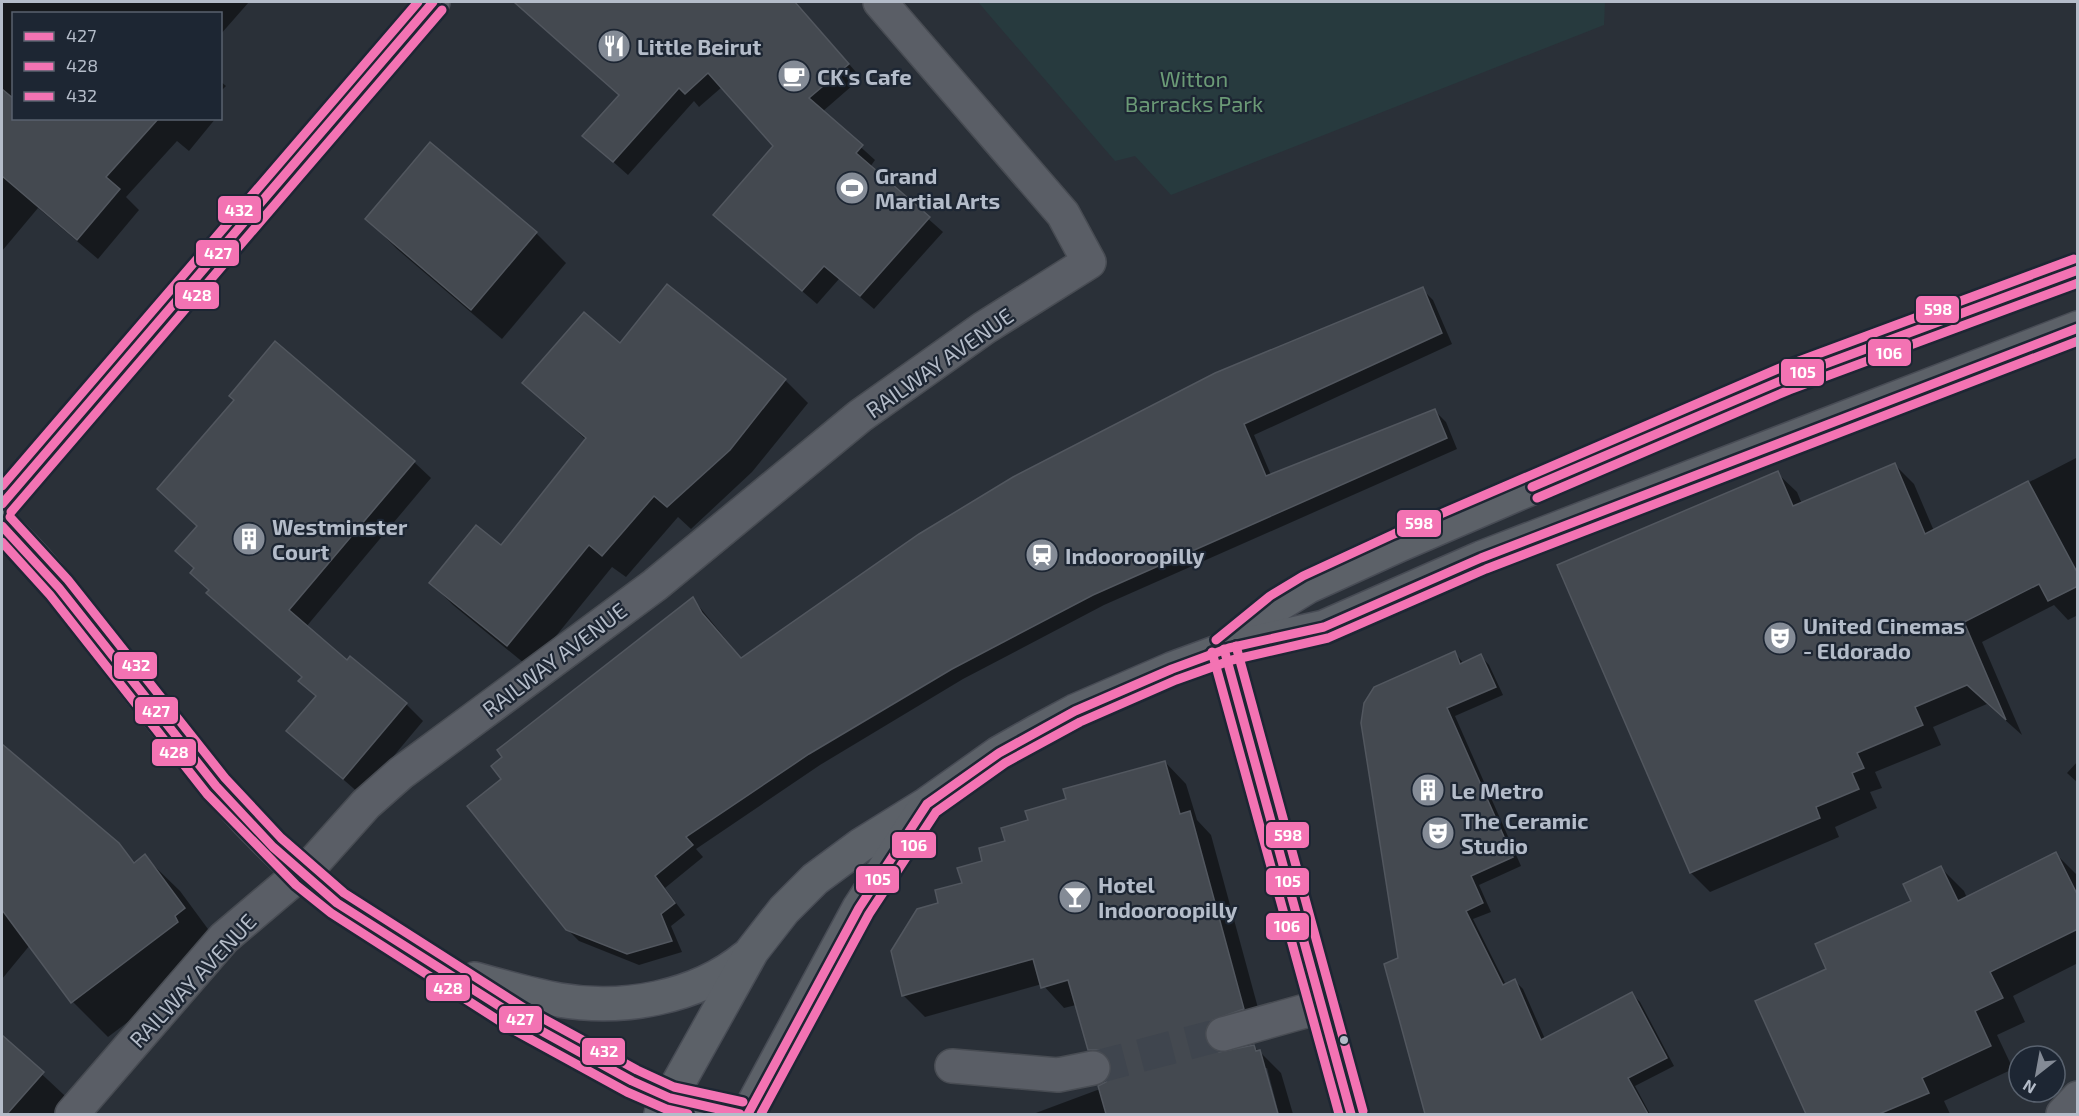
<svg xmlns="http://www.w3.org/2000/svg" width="2079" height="1116" font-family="'Exo 2',sans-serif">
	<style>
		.green { fill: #273a3e }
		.shadow { fill: #0007 }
		.building { fill: #444950; stroke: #52575f; stroke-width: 1.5 }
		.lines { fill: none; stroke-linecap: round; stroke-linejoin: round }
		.minor-tunnel { stroke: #3f454e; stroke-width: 33; stroke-dasharray: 33 16; stroke-linecap: butt }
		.minor-casing { stroke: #484c53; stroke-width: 36 }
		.major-casing { stroke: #484c55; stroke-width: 36 }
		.minor { stroke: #5a5e66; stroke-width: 33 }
		.major { stroke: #5c6168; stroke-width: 33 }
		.bus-1-casing { stroke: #1d2633; stroke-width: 14 }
		.bus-2-casing { stroke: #1d2633; stroke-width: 14 }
		.bus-3-casing { stroke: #1d2633; stroke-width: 14 }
		.bus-4-casing { stroke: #1d2633; stroke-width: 14 }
		.bus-5-casing { stroke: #1d2633; stroke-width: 14 }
		.bus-6-casing { stroke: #1d2633; stroke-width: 14 }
		.bus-1 { stroke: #f373b3; stroke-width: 9 }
		.bus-2 { stroke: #f373b3; stroke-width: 9 }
		.bus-3 { stroke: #f373b3; stroke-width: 9 }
		.bus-4 { stroke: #f373b3; stroke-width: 9 }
		.bus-5 { stroke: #f373b3; stroke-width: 9 }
		.bus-6 { stroke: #f373b3; stroke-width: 9 }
		.bus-dot { fill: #b4bcc9; stroke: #1d2633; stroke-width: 2 }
		.labels { text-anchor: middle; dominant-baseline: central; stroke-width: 4.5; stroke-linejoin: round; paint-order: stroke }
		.poi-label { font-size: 22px; font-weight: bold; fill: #b4bcc9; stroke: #1d2633; text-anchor: start }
		.park-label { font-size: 22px; fill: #6b9a76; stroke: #1d2633 }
		.street-label { font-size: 22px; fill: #b4bcc9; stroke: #1d2633 }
		.line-badge { stroke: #1d2633; stroke-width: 2 }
		.badge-label { font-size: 16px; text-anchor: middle; font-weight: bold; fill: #fff }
	</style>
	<rect width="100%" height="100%" fill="#2a3038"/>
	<!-- green -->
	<polygon class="green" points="978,2 1605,2 1604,25 1171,195 1135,156 1115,161"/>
	<!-- shadow -->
	<g class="shadow">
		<polygon points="2,2 249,2 220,35 220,14 14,14 14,118 216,118 189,151 177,141 126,197 139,210 98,259 38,208 2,251"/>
		<polygon points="537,2 796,2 861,78 822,112 875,160 870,167 943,232 874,309 839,279 817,304 729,228 775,146 722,87 699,107 694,101 628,175 584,136 620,96 527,12"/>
		<polygon points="220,81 226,86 220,92"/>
		<polygon points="367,219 536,233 566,263 502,339 397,249"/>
		<polygon points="667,286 785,380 808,403 752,472 691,529 678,517 626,577 612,567 530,668 453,605 431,583 501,547 586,440 525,383 620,345"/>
		<polygon points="1422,289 1433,300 1452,344 1254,435 1271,475 1435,411 1446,422 1457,449 1104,605 963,679 820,765 696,849 703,857 665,888 685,915 671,926 682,952 639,965 579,941 567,929 503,779 693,599 742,659"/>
		<polygon points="2078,457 2078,615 2068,620 2054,605 1982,642 2022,735 1987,704 1933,727 1941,745 1875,772 1882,788 1870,792 1877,808 1835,827 1839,837 1710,892 1691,873 1559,566 1777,473 1797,492 1802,504 1895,465 1914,484 1934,531"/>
		<polygon points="414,462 431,478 306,627 347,662 406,704 423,721 361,795 288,731 317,698 300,681 303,678 208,593 211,591 195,569 198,527 159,489"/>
		<polygon points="1455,653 1464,664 1481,656 1489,665 1503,695 1455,716 1521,866 1479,885 1491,912 1473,919 1506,985 1515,981 1523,989 1545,1039 1632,994 1640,1002 1674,1066 1635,1086 1650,1114 1430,1114 1422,1099 1400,958"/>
		<polygon points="2,746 136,863 144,856 180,891 219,944 212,958 108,1037 73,1002 30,945 2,979"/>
		<polygon points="2078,761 2078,783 2067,773"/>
		<polygon points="1165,762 1186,784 1197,820 1211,835 1264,1030 1232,1042 1225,1052 1253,1046 1260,1052 1281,1073 1293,1114 1279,1114 1267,1068 1264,1068 1276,1114 1033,1114 1100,1089 1112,1074 1089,1049 1076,1005 1064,1008 1042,984 925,1017 903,995 940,904 1029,821 1068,800"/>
		<polygon points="2056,854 2078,876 2078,963 2013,996 2025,1022 1997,1035 2013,1069 1944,1101 1950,1114 1808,1114 1757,1001 1828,970 1913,902 1941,868 1964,891 1967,898"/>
		<polygon points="2,1037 78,1108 73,1114 2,1114"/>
	</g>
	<!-- building -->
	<g class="building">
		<polygon points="514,2 795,2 849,64 809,98 863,145 856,153 930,217 860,296 824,266 802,291 713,215 773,146 708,73 685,94 679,88 613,162 582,136 619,95"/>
		<polygon points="2,89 14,99 14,118 159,118 106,177 120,189 77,240 2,176"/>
		<polygon points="430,142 537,232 471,310 365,219"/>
		<polygon points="667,284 786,379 730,450 667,507 654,496 602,556 589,545 507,646 429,583 476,525 501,545 586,438 522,383 584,312 620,343"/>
		<polygon points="1423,287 1442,333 1244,424 1266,476 1435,409 1447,438 1093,595 952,669 809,754 686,837 693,845 655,876 675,903 661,914 672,941 627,954 566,930 467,806 501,779 491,766 502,757 497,750 693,597 702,613 741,658 919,534 1013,477 1215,373"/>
		<polygon points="275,341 415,461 289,610 347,660 350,656 407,703 343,779 286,731 316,696 298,681 302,677 206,593 209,590 190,573 194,568 175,551 197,526 157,489 234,400 229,396"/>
		<polygon points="1895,463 1925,534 2028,481 2078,574 2078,586 2048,601 2039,584 1964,622 2006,720 1967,685 1915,707 1923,725 1857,753 1864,768 1852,773 1859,789 1816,807 1820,818 1690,873 1557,565 1778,471 1793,506"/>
		<polygon points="1455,651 1460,664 1481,654 1496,687 1447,708 1513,857 1471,876 1483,903 1466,911 1503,985 1515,979 1541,1040 1632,992 1667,1058 1628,1078 1648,1114 1425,1114 1384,964 1398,958 1361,723 1364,703 1374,687"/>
		<polygon points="2,744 119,843 134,863 145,854 185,908 175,916 178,922 71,1003 2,910"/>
		<polygon points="1165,761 1180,814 1190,811 1244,1009 1210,1021 1205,1029 1205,1040 1210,1048 1219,1052 1254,1045 1256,1051 1260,1050 1278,1114 1106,1114 1098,1086 1106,1082 1110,1075 1111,1064 1107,1056 1100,1050 1088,1050 1068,980 1041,988 1033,959 902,996 891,951 917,909 938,903 935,890 962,883 957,868 982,861 979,848 1005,841 1001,828 1028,820 1025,811 1066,799 1063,789"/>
		<polygon points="2056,852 2078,896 2078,929 1990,972 2003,998 1975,1011 1991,1046 1922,1078 1929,1093 1879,1114 1806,1114 1755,1001 1826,969 1815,944 1911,901 1903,884 1941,866 1958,901"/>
		<polygon points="2,1035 44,1072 7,1114 2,1114"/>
	</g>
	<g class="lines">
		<!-- minor-tunnel -->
		<polyline class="minor-tunnel" points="1093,1068 1223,1034"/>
		<defs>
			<g id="minor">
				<polyline points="1224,649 1351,1114"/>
				<polyline points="1223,1034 1323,1006"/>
				<polyline points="952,1066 1058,1075 1093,1068"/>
				<polyline points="72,1114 224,938 315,861 366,804 401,773 655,585 860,416 984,328 1089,262 1063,214 880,2"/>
				<polyline points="2063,1114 2078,1098"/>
			</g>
			<g id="major">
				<polyline points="2,504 433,2"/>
				<path d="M2 526C44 564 76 610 111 654 182 745 245 832 337 903L518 1018 632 1081 670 1098 740 1114"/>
				<polyline points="1229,648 1278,605 1309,586 1399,545 1785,379 2078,270"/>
				<path d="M475 979C503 987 531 995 559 1000 622 1011 696 998 746 957"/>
				<polyline points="661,1114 752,951 784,910 815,879 861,845 927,804 999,753 1038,731 1075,711 1172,669 1229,648 1324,627 1481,558 2078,328"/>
				<polyline points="748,1114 859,908 921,813"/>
			</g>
		</defs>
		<!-- minor casing -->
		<use href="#minor" class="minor-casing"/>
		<!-- major casing -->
		<use href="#major" class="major-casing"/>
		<!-- minor -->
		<use href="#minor" class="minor"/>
		<!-- major -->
		<use href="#major" class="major"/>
		<defs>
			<g id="bus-1">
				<polyline points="2,504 433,2"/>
				<polyline points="2,526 59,588 216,786 273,847 337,903 518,1018 632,1081 670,1098 740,1114"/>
			</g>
			<g id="bus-2">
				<polyline points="11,512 442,10"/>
				<polyline points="2,542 50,595 207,794 296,885 331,913 512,1029 627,1092 666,1109 688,1114"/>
			</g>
			<g id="bus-3">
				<polyline points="2,486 418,2"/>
				<polyline points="10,517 68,580 225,778 281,838 344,893 524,1008 637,1070 674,1087 743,1102"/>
			</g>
			<g id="bus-4">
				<polyline points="1532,487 1785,379 2078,270"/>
				<polyline points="1224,649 1351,1114"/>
				<polyline points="748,1114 859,908 927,804 999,753 1075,711 1172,669 1229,648 1324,627 1481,558 2078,328"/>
			</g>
			<g id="bus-5">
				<polyline points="1537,498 1789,390 2078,283"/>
				<polyline points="1212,652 1339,1114"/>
				<polyline points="761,1114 869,914 936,812 1005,763 1080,722 1176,680 1232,660 1328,638 1486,569 2078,341"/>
			</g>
			<g id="bus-6">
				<polyline points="1216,640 1270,596 1303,576 1394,534 1780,368 2074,259"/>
				<polyline points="1236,646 1363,1111"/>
			</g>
		</defs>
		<!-- bus-1 casing -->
		<use href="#bus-1" class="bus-1-casing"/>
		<!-- bus-2 casing -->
		<use href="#bus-2" class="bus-2-casing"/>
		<!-- bus-3 casing -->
		<use href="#bus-3" class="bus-3-casing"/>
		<!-- bus-4 casing -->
		<use href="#bus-4" class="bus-4-casing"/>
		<!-- bus-5 casing -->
		<use href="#bus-5" class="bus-5-casing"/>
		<!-- bus-6 casing -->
		<use href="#bus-6" class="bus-6-casing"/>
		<!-- bus-1 -->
		<use href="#bus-1" class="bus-1"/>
		<!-- bus-2 -->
		<use href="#bus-2" class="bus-2"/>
		<!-- bus-3 -->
		<use href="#bus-3" class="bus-3"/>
		<!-- bus-4 -->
		<use href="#bus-4" class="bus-4"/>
		<!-- bus-5 -->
		<use href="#bus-5" class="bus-5"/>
		<!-- bus-6 -->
		<use href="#bus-6" class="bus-6"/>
	</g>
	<!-- icons -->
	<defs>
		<symbol id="restaurant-disc" viewBox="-11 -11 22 22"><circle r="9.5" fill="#848b96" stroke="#1d2633"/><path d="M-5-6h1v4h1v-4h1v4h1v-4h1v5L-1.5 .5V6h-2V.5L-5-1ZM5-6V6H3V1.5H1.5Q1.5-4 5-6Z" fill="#fff"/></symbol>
		<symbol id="cafe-disc" viewBox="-11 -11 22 22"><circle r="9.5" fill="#848b96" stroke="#1d2633"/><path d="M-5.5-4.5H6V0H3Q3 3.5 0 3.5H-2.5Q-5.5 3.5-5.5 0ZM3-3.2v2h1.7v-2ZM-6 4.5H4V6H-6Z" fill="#fff"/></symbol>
		<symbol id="stadium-disc" viewBox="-11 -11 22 22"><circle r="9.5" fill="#848b96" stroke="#1d2633"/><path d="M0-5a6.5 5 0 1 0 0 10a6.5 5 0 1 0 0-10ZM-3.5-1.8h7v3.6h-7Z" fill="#fff"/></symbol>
		<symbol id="building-disc" viewBox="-11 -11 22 22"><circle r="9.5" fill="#848b96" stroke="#1d2633"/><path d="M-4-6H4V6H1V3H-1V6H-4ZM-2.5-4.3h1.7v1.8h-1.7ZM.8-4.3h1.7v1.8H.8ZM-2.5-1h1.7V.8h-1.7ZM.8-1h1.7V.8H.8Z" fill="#fff"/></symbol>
		<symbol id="station-disc" viewBox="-11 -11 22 22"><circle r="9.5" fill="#848b96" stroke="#1d2633"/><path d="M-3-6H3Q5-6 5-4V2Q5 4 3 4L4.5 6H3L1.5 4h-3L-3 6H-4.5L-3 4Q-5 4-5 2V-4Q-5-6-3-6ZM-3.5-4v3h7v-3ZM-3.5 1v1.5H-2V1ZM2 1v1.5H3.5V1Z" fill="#fff"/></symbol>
		<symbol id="theatre-disc" viewBox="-11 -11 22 22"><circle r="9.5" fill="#848b96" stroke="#1d2633"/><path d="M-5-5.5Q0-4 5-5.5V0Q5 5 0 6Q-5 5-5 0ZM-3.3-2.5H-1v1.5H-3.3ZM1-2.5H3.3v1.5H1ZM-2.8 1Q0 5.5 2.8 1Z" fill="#fff"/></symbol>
		<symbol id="bar-disc" viewBox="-11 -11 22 22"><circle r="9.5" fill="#848b96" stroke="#1d2633"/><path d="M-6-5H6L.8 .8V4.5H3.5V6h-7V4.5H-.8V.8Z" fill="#fff"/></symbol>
	</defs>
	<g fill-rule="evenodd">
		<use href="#restaurant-disc" x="595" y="27" width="38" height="38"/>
		<use href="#cafe-disc" x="775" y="57" width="38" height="38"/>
		<use href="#stadium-disc" x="833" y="169" width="38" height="38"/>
		<use href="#building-disc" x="230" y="520" width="38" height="38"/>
		<use href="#station-disc" x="1023" y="536" width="38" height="38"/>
		<use href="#theatre-disc" x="1761" y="619" width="38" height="38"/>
		<use href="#building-disc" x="1409" y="771" width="38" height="38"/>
		<use href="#theatre-disc" x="1419" y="814" width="38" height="38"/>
		<use href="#bar-disc" x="1056" y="878" width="38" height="38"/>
	</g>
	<!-- markers -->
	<circle class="bus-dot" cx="1344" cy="1040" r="5"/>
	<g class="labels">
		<!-- poi labels -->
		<g class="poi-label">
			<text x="637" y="46">Little Beirut</text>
			<text x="817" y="76">CK's Cafe</text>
			<text x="875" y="175">Grand<tspan x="875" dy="25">Martial Arts</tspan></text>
			<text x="272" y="526">Westminster<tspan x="272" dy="25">Court</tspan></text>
			<text x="1065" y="555">Indooroopilly</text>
			<text x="1803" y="625">United Cinemas<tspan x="1803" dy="25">- Eldorado</tspan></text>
			<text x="1451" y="790">Le Metro</text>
			<text x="1461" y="820">The Ceramic<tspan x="1461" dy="25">Studio</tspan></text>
			<text x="1098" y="884">Hotel<tspan x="1098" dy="25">Indooroopilly</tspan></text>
		</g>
		<!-- park labels -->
		<g class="park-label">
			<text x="1194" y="78">Witton<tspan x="1194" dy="25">Barracks Park</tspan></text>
		</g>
		<!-- street labels -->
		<g class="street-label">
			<text transform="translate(939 362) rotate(-35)">RAILWAY AVENUE</text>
			<text transform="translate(554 659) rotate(-37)">RAILWAY AVENUE</text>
			<text transform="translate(192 980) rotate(-47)">RAILWAY AVENUE</text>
		</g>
	</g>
	<g class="line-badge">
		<rect x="217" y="195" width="45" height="29" rx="6" fill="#f373b3"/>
		<rect x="195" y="239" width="45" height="28" rx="6" fill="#f373b3"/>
		<rect x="174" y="281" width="46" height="29" rx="6" fill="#f373b3"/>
		<rect x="1915" y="295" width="45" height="29" rx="6" fill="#f373b3"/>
		<rect x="1867" y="338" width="45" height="29" rx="6" fill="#f373b3"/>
		<rect x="1780" y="358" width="45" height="29" rx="6" fill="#f373b3"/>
		<rect x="1396" y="509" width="46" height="29" rx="6" fill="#f373b3"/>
		<rect x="113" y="651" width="45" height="29" rx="6" fill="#f373b3"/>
		<rect x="134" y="696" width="45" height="29" rx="6" fill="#f373b3"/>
		<rect x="151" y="738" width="46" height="29" rx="6" fill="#f373b3"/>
		<rect x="1265" y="821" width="45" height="28" rx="6" fill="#f373b3"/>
		<rect x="891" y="831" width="46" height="28" rx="6" fill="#f373b3"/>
		<rect x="855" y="865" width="45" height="29" rx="6" fill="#f373b3"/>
		<rect x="1265" y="867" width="45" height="29" rx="6" fill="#f373b3"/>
		<rect x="1265" y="912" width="45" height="29" rx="6" fill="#f373b3"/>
		<rect x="425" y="974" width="46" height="28" rx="6" fill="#f373b3"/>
		<rect x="498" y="1005" width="45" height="29" rx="6" fill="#f373b3"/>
		<rect x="581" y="1037" width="45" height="29" rx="6" fill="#f373b3"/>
	</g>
	<g class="badge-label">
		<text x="239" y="216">432</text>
		<text x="218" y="259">427</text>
		<text x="197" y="301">428</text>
		<text x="1938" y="315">598</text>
		<text x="1889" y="359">106</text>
		<text x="1803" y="378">105</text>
		<text x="1419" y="529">598</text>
		<text x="136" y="671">432</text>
		<text x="156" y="717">427</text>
		<text x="174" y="758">428</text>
		<text x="1288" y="841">598</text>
		<text x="914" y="851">106</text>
		<text x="878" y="885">105</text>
		<text x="1288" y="887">105</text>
		<text x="1287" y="932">106</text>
		<text x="448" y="994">428</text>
		<text x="520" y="1025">427</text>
		<text x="604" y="1057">432</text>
	</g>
	<!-- border -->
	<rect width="2079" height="1116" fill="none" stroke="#b4bcc9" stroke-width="6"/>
	<!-- legend -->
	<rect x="12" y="12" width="210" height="108" fill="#1d2633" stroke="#59626f" stroke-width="1.5"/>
	<rect x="24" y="32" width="30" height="9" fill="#f373b3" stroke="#59626f" stroke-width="1.5"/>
	<text x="66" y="42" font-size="18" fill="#b4bcc9">427</text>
	<rect x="24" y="62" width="30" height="9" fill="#f373b3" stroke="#59626f" stroke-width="1.5"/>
	<text x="66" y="72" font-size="18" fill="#b4bcc9">428</text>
	<rect x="24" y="92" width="30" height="9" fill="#f373b3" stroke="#59626f" stroke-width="1.5"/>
	<text x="66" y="102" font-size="18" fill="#b4bcc9">432</text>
	<!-- north arrow -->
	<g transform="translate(2037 1074) rotate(211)"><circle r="28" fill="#1d2633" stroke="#59626f" stroke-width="1.5"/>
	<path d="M0-4.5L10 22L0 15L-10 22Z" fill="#848b96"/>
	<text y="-9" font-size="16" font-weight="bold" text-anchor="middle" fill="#b4bcc9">N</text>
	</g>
</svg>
